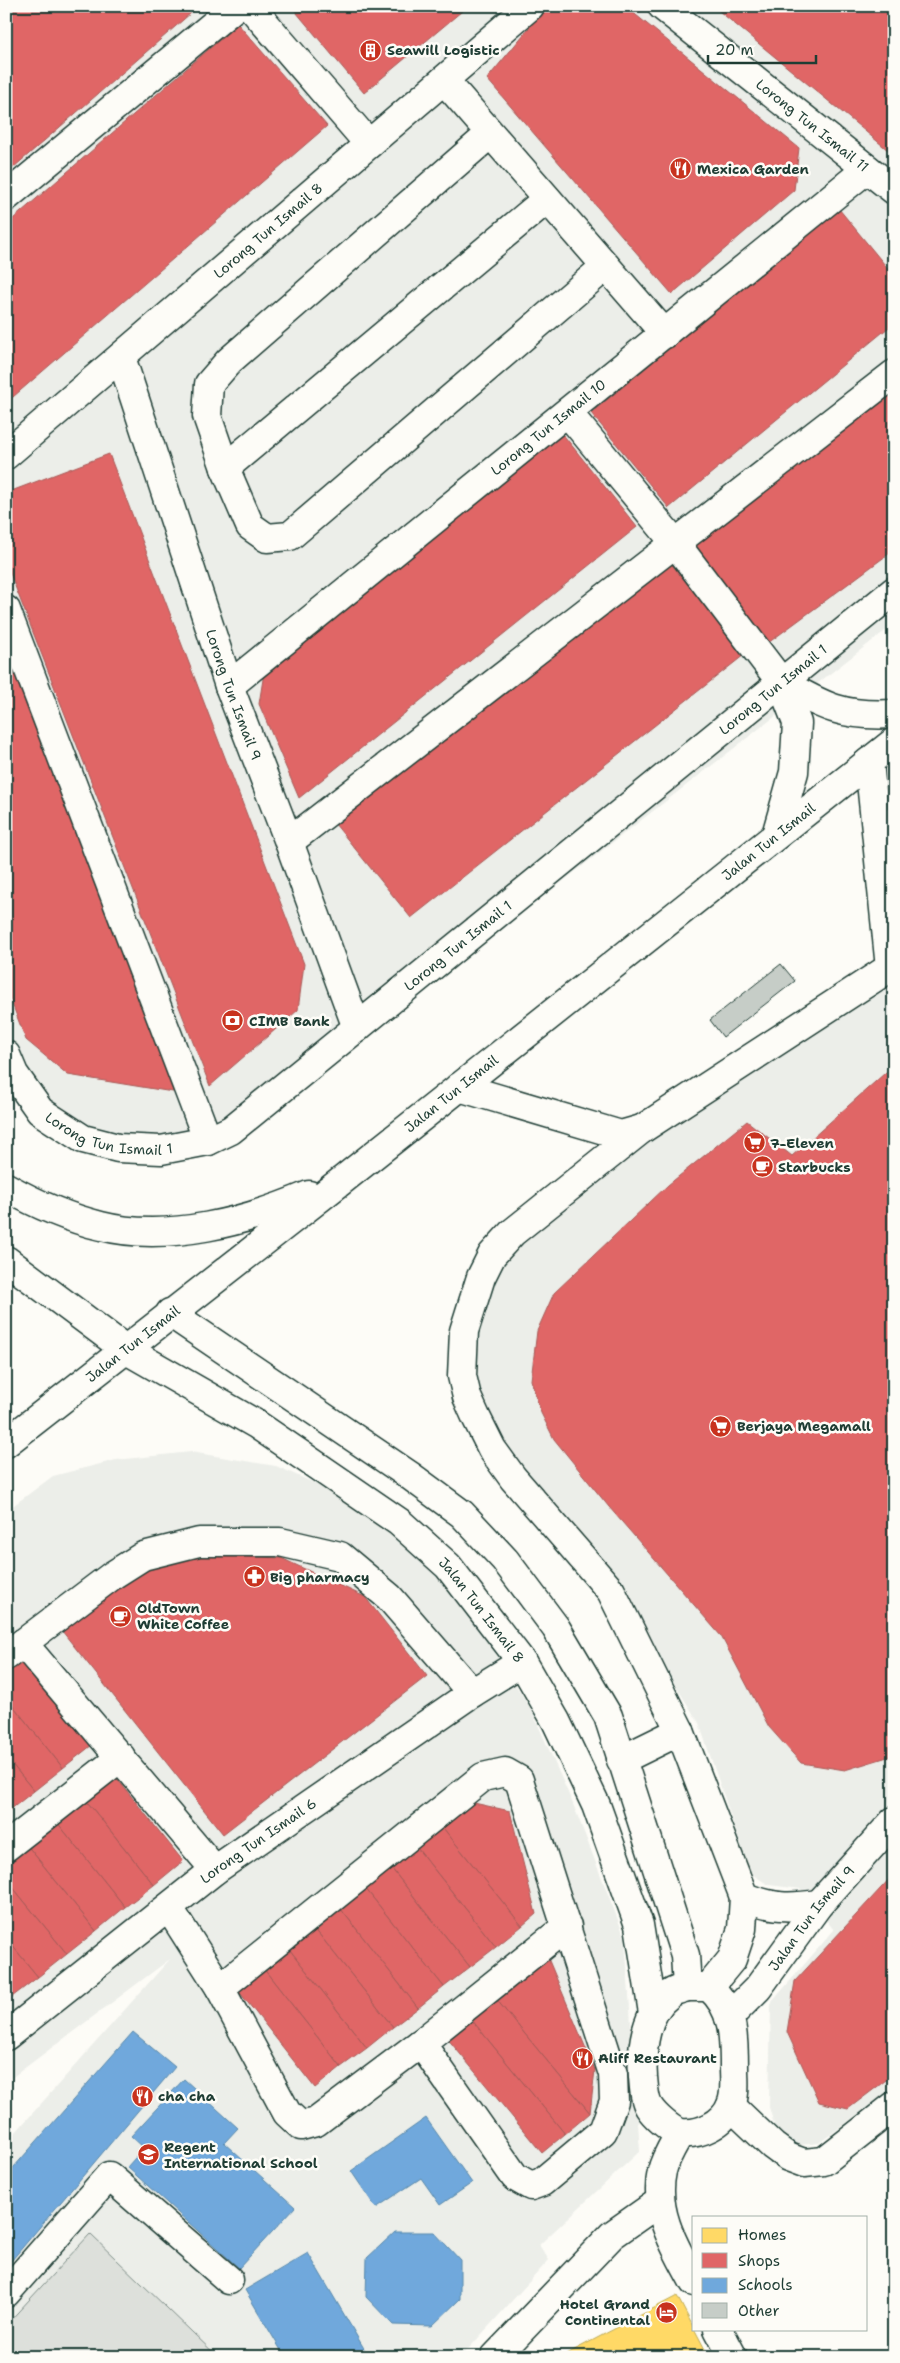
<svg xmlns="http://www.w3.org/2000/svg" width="900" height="2363" font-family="'Shantell Sans',sans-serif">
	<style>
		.built { fill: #eceee9 }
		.green { fill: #dde0db; stroke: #7e8e88 }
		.homes { fill: #ffd966; stroke: #bcaa57 }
		.shops { fill: #e06666; stroke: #a65a57 }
		.schools { fill: #6fa8dc; stroke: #5788aa }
		.building { fill: #c6cdc7; stroke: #1f3d34 }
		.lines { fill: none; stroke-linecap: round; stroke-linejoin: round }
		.minor-casing { stroke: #1f3d34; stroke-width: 31 }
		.major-casing { stroke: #1f3d34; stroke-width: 31 }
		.minor { stroke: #fdfcf7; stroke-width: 28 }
		.major { stroke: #fdfcf7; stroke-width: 28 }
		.labels { text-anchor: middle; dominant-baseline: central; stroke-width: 5; stroke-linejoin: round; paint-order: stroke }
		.poi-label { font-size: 14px; font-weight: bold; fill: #1f3d34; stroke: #fdfcf7; text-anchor: start }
		.street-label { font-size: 14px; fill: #1f3d34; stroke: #fdfcf7 }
	</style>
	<rect width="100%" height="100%" fill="#fdfcf7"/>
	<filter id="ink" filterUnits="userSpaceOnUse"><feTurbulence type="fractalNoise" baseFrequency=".02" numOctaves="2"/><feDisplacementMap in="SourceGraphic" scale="10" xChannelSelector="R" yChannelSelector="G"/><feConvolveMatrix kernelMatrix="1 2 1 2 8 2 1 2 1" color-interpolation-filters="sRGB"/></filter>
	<g filter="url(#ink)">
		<!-- built -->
		<g class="built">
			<polygon points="6,6 894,6 894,624 232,1138 85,1147 6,1060"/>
			<polygon points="894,970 894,2087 819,2143 800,2145 786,2139 775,2128 769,2107 771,2003 834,1930 801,1889 769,1885 753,1875 747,1864 699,1723 617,1592 519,1479 473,1398 476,1307 518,1233"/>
			<polygon points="191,1452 276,1466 343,1496 410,1543 470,1614 531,1709 573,1804 625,1938 640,2151 539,2245 549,2260 461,2357 6,2357 6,2143 170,1959 6,2082 6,1511 53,1476 116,1460"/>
		</g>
		<!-- green -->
		<polygon class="green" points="90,2234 218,2357 6,2357 6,2325"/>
		<!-- homes -->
		<polygon class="homes" points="677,2296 709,2357 561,2357"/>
		<!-- shops -->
		<g class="shops">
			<polygon points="9,6 199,6 6,174 6,9"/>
			<polygon points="291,6 468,6 364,93"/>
			<polygon points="547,6 625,6 799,148 794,190 672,294 487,79"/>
			<polygon points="713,6 894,6 894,155"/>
			<polygon points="238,24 327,126 6,403 6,225"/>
			<polygon points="839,209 894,276 894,323 669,508 591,413"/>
			<polygon points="894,378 894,550 768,643 686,539"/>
			<polygon points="561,432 637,527 299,798 259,704 264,673"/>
			<polygon points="109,454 304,964 298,1010 210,1086 6,563 6,493"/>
			<polygon points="669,561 744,655 411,918 335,824"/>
			<polygon points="6,650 179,1093 68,1075 26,1040 6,988"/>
			<polygon points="894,1065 894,1755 845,1770 801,1763 769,1727 721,1636 609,1507 554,1439 541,1413 531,1380 537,1331 554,1293 668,1185 747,1121 792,1156"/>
			<polygon points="205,1555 281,1558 365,1597 427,1676 223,1834 62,1631 136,1572"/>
			<polygon points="19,1654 92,1745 63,1768 6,1697 6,1664"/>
			<polygon points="6,1697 63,1768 34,1791 6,1757"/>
			<polygon points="6,1757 34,1791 6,1813"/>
			<polygon points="110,1770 183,1861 154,1885 80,1793"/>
			<polygon points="80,1793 154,1885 125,1907 52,1816"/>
			<polygon points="474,1803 510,1811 536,1914 522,1926 443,1828"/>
			<polygon points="52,1816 125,1907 96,1931 22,1839"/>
			<polygon points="443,1828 522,1926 496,1947 417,1848"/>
			<polygon points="22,1839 96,1931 67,1954 6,1879 6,1852"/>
			<polygon points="417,1848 496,1947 470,1967 391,1868"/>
			<polygon points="391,1868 470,1967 444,1987 365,1888"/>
			<polygon points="894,1874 894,2074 848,2109 819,2102 787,2032 795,1981"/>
			<polygon points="6,1879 67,1954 38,1977 6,1938"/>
			<polygon points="365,1888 444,1987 418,2008 340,1908"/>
			<polygon points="340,1908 418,2008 393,2027 314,1928"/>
			<polygon points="314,1928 393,2027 367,2048 289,1949"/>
			<polygon points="6,1938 38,1977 8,2000 6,1997"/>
			<polygon points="289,1949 367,2048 341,2067 263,1968"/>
			<polygon points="547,1956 595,2070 590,2113 496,1999"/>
			<polygon points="263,1968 341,2067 315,2088 237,1989"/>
			<polygon points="496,1999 590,2113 565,2134 471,2019"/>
			<polygon points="471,2019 565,2134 542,2153 447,2038"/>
		</g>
		<!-- schools -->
		<g class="schools">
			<polygon points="133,2032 175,2067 6,2267 6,2176"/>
			<polygon points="184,2079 238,2128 224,2143 295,2207 239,2268 127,2167 144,2148 131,2136"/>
			<polygon points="426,2118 472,2183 440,2205 421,2178 376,2208 351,2171"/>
			<polygon points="395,2232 434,2232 460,2260 460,2299 432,2326 393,2325 366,2297 367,2258"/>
			<polygon points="308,2253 369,2357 285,2357 245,2290"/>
		</g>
		<!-- building -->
		<polygon class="building" points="781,964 795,981 723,1037 710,1020"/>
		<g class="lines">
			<defs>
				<g id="minor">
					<polyline points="250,6 369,144"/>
					<path id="s1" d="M662 6 894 190"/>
					<polyline points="444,80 665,334"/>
					<polyline points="490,134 229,361 209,384 207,416 225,468 250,526 267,538 290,536 606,266"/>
					<polyline points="6,197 236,6"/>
					<path id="s2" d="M121 357 229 686 289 842 357 1028"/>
					<polyline points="568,413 676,544 781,682 797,723 794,772 776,835"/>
					<path id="s3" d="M6 455 530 6"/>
					<polyline points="225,468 547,199"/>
					<polyline points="6,610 208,1141"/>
					<path d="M781 682C824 707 843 717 894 714"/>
					<path id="s4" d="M229 686 867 169"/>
					<polyline points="869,762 890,968"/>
					<polyline points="289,842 894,374"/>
					<path id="s5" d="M6 1055 14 1074 40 1111 83 1139 118 1148 161 1150 208 1141 231 1130 894 591"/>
					<polyline points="459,1087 621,1135 642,1129"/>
					<path id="s6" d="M6 1260 125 1349 256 1424 399 1522 448 1566 522 1662 556 1721 596 1805 639 1925 653 2013"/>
					<polyline points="170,1313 409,1475 462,1514 505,1560 556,1628 608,1716 685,1955 687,1987"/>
					<polyline points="23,1643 215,1870"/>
					<polyline points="6,1656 113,1575 143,1556 199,1542 280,1542 340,1556 389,1597 472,1693"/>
					<polyline points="621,1760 680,1731"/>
					<polyline points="6,1847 121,1757"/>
					<path d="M819 1904C788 1908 774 1908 744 1897L680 1731 611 1591 513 1478 492 1449 476 1417 467 1397 462 1376 464 1331 481 1277 492 1255 512 1233 642 1129 894 965"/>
					<polyline points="169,1908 220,1988 287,2113 301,2126 316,2122 421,2043 567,1926"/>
					<path d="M687 1987H709C734 2009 734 2036 734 2068 734 2079 736 2094 731 2105 724 2124 700 2135 681 2133 671 2131 654 2115 649 2107 644 2099 644 2086 643 2077 641 2049 645 2012 670 1994 674 1990 682 1989 687 1987Z"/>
					<polyline points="709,1987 732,1959 742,1929 744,1897"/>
					<polyline points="220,1988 483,1777 505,1772 519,1780 613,2074 614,2101 603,2131 542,2182 531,2186 515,2177 421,2043"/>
					<path id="s7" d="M729 2017 758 1988 819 1904 894 1821"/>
					<path id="s8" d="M6 2036 215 1870 472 1693 522 1662"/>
					<polyline points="731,2106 773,2146 788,2157 804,2163 824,2161 894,2106"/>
					<path d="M680 2133C674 2144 665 2158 662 2171 653 2212 675 2247 694 2282"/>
					<polyline points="6,2293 109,2176 229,2280"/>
					<polyline points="718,2329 733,2357"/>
					<polyline points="495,2357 612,2235 659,2202"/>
				</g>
				<g id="major">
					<path d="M6 1187C36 1204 68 1218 101 1226 167 1243 248 1221 309 1195"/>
					<path id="s9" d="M6 1443 340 1182 894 742"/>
				</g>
			</defs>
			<!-- minor casing -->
			<use href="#minor" class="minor-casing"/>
			<!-- major casing -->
			<use href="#major" class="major-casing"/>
			<!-- minor -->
			<use href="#minor" class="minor"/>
			<!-- major -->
			<use href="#major" class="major"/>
		</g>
	</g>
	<!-- icons -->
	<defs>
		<symbol id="building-disc" viewBox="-11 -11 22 22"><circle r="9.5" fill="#c8321e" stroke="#fdfcf7"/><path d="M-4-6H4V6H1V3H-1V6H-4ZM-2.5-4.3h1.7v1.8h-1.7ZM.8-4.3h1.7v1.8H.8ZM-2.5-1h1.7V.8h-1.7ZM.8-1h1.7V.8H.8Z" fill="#fff"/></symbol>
		<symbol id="restaurant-disc" viewBox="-11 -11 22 22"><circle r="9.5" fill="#c8321e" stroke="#fdfcf7"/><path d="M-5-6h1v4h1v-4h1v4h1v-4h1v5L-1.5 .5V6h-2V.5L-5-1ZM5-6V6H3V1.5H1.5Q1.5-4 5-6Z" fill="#fff"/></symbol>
		<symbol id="bank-disc" viewBox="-11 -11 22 22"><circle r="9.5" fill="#c8321e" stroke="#fdfcf7"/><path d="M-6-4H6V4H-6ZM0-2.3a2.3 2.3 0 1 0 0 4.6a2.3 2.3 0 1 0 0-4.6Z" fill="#fff"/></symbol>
		<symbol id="supermarket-disc" viewBox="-11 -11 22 22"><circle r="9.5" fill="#c8321e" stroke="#fdfcf7"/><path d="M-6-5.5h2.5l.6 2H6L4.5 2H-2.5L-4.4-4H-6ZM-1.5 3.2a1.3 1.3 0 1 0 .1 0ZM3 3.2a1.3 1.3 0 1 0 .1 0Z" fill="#fff"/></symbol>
		<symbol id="cafe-disc" viewBox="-11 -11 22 22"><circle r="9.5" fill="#c8321e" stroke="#fdfcf7"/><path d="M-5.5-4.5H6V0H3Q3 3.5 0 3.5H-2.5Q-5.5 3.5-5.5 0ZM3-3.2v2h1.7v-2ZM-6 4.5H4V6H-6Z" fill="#fff"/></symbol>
		<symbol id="pharmacy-disc" viewBox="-11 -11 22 22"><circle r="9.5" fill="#c8321e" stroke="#fdfcf7"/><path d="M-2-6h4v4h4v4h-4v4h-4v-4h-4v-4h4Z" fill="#fff"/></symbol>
		<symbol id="school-disc" viewBox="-11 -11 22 22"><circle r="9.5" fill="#c8321e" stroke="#fdfcf7"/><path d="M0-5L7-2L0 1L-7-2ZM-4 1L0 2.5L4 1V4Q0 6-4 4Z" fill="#fff"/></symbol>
		<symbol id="hotel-disc" viewBox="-11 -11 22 22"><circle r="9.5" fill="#c8321e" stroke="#fdfcf7"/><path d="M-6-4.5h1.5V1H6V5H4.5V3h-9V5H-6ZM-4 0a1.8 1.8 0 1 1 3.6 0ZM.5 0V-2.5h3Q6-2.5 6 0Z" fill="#fff"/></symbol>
	</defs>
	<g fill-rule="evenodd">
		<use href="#building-disc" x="358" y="38" width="25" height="25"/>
		<use href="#restaurant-disc" x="668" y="156" width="25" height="25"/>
		<use href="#bank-disc" x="220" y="1008" width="25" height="25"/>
		<use href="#supermarket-disc" x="742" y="1130" width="25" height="25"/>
		<use href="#cafe-disc" x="750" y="1154" width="25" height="25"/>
		<use href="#supermarket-disc" x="708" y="1414" width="25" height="25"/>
		<use href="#pharmacy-disc" x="242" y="1564" width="25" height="25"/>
		<use href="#cafe-disc" x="108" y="1604" width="25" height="25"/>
		<use href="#restaurant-disc" x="570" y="2046" width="25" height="25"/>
		<use href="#restaurant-disc" x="130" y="2084" width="25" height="25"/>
		<use href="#school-disc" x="136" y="2142" width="25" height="25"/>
		<use href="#hotel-disc" x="654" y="2300" width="25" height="25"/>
	</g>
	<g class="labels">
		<!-- poi labels -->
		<g class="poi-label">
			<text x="387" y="50">Seawill Logistic</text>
			<text x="697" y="169">Mexica Garden</text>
			<text x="249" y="1021">CIMB Bank</text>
			<text x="770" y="1143">7-Eleven</text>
			<text x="778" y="1167">Starbucks</text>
			<text x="737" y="1426">Berjaya Megamall</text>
			<text x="270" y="1577">Big pharmacy</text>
			<text x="137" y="1608">OldTown<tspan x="137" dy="16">White Coffee</tspan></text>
			<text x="598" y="2058">Aliff Restaurant</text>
			<text x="158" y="2096">cha cha</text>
			<text x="164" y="2147">Regent<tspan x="164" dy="16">International School</tspan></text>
			<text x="650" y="2304" text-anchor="end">Hotel Grand<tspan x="650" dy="16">Continental</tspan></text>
		</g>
		<!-- street labels -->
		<g class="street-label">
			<text stroke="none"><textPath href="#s1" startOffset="192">Lorong Tun Ismail 11</textPath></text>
			<text stroke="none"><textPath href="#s3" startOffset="345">Lorong Tun Ismail 8</textPath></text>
			<text stroke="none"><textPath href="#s4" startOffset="411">Lorong Tun Ismail 10</textPath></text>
			<text stroke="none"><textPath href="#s5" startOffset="968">Lorong Tun Ismail 1</textPath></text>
			<text stroke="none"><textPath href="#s2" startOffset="356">Lorong Tun Ismail 9</textPath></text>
			<text stroke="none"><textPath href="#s9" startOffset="971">Jalan Tun Ismail</textPath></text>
			<text stroke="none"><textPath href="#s5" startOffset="562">Lorong Tun Ismail 1</textPath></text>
			<text stroke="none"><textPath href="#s9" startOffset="566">Jalan Tun Ismail</textPath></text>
			<text stroke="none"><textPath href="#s5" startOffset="141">Lorong Tun Ismail 1</textPath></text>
			<text stroke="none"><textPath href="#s9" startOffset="161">Jalan Tun Ismail</textPath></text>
			<text stroke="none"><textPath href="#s6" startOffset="594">Jalan Tun Ismail 8</textPath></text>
			<text stroke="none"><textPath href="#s8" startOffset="319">Lorong Tun Ismail 6</textPath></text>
			<text stroke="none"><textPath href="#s7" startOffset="129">Jalan Tun Ismail 9</textPath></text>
		</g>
	</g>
	<!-- margin -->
	<rect width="900" height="2363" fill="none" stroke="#fdfcf7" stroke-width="25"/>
	<rect x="12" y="12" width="875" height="2338" fill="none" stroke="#1f3d34" stroke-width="2" filter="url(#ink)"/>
	<!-- legend -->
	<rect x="692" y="2216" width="175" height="115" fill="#fdfcf7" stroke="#a4b0a9"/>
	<rect x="702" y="2228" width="25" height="15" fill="#ffd966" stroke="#a4b0a9"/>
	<text x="738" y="2240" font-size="15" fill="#1f3d34">Homes</text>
	<rect x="702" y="2253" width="25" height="15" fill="#e06666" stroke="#a4b0a9"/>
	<text x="738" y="2266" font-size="15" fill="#1f3d34">Shops</text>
	<rect x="702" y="2278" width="25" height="15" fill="#6fa8dc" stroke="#a4b0a9"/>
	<text x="738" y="2290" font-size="15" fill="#1f3d34">Schools</text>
	<rect x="702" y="2303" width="25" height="15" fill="#c6cdc7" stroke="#a4b0a9"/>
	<text x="738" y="2316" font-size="15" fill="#1f3d34">Other</text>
	<!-- scale -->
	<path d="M708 55v8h108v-8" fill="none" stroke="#1f3d34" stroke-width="2.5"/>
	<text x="715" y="55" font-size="15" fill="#1f3d34" stroke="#fdfcf7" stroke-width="4" paint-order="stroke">20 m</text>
</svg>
